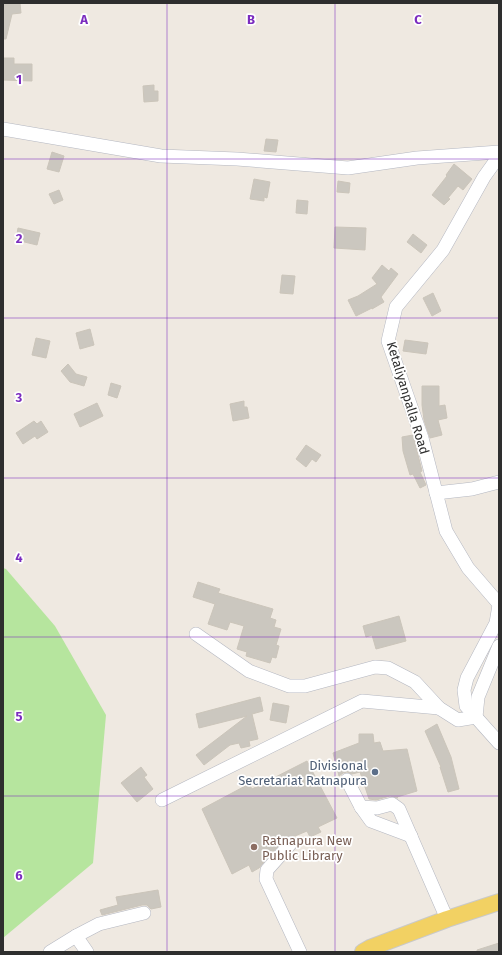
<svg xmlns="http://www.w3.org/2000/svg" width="502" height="955" font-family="'Fira Sans',sans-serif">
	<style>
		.green { fill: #b6e59e }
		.building { fill: #cbc7bf; stroke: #cbc5ba }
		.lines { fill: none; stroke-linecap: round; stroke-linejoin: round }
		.minor-casing { stroke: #b4b7c1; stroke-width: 14 }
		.major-casing { stroke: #c9c9c9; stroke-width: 18 }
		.minor { stroke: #fff; stroke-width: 13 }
		.major { stroke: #f2d163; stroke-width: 16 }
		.grid { fill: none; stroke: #7b2cbf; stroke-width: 1; stroke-opacity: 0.55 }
		.service-dot { fill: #5c6f8a; stroke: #fff; stroke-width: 1.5 }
		.education-dot { fill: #8d6e63; stroke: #fff; stroke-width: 1.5 }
		.labels { text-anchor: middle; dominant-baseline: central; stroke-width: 3.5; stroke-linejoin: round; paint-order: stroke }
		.street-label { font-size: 13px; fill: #2e2e2e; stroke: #fff }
		.service-label { font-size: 13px; fill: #4e5e75; stroke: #fff; text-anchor: end }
		.education-label { font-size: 13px; fill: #785e54; stroke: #fff; text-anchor: start }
		.grid-label { font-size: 13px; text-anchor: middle; font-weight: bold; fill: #7b2cbf; stroke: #fff; stroke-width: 3.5; stroke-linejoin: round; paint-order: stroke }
	</style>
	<rect width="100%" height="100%" fill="#efe9e1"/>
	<!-- green -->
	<polygon class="green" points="3,568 6,569 55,626 106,715 93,863 3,938"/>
	<!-- building -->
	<g class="building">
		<polygon points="3,3 20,3 21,13 12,14 6,39 3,39"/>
		<polygon points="3,58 14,58 14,64 32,64 32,81 3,80"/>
		<polygon points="154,85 154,91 158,91 158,101 144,102 143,86"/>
		<polygon points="266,139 278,140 276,152 264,151"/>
		<polygon points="52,152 64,156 59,172 47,169"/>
		<polygon points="454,164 472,179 463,190 458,186 448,198 450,199 444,205 432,195 447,176 446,175"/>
		<polygon points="254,179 270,182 267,198 264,197 264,201 250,199"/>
		<polygon points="338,181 350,183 349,193 337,192"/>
		<polygon points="59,190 63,200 54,204 49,194"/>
		<polygon points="297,200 308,201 307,214 296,213"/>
		<polygon points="335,227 366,228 365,250 334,248"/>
		<polygon points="18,228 40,233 37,245 16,240"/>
		<polygon points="413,234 427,245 421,253 407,242"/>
		<polygon points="382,265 389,271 391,268 398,274 381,297 384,302 372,309 372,308 356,316 348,300 358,296 377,284 372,278"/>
		<polygon points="282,275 295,276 293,294 280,293"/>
		<polygon points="433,293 441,311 432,316 423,298"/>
		<polygon points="90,329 94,345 80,349 76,333"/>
		<polygon points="36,338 50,341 46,358 32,355"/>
		<polygon points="405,340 428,343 426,354 403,351"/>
		<polygon points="68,364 76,374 87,377 84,386 70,382 61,371"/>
		<polygon points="111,383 121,386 117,398 108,395"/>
		<polygon points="422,386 439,386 439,406 445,405 447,418 438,420 442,435 430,438 424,420 422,405"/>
		<polygon points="244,401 244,407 247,407 249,418 233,421 230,404"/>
		<polygon points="97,403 103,416 80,427 74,414"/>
		<polygon points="34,421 37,424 41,421 48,432 37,439 35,436 23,444 16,433"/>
		<polygon points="413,435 422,471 420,472 426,485 420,488 413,474 410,475 403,451 402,437"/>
		<polygon points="306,445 321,455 316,462 312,459 306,467 296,459"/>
		<polygon points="198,582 220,589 218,593 273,609 270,618 276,620 274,627 281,629 276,645 279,646 276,658 272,657 270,663 246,656 247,652 237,649 244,626 230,622 227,630 208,624 215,604 193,597"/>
		<polygon points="399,616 406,641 376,649 372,635 366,637 363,626"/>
		<polygon points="260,697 263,711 252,714 258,739 249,741 250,746 241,748 239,743 230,745 204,765 196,755 247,716 199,728 196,714"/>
		<polygon points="273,703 289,706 286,723 270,720"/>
		<polygon points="437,724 451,757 459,789 448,792 440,767 441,767 425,731"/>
		<polygon points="359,734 373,734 374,743 380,742 383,751 407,749 417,791 397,797 398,798 390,796 376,800 369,799 360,772 352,774 347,772 343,773 339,776 333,753 359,743"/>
		<polygon points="307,761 337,818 318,827 321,832 310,837 307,831 295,836 288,836 270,855 265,857 266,859 259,868 252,872 249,865 232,874 202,809 249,784 252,789"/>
		<polygon points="141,767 147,775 144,777 153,789 137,802 121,783"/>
		<polygon points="158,890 161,907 151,909 147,905 142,905 102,915 100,910 118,905 116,897"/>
		<polygon points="499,943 499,952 477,952 477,950"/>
	</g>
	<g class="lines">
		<defs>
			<g id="minor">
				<polyline points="3,129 161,156 237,159 348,168 417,158 499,152"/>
				<polyline points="499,156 484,177 443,250 396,307 388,341 422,438 446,531 468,568 499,604"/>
				<polyline points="436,493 472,489 499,482"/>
				<polyline points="499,605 496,623 467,678 464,690 466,706 499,743"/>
				<polyline points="196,634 249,671 289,686 305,686 375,667 388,668 415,682 439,708 458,720 476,717"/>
				<polyline points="476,717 478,697 499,646"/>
				<polyline points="347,780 361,807 377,808 392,804 399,809 447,919"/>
				<polyline points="162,800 362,701 439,708"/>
				<polyline points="361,807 371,821 411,836"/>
				<polyline points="291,843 267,870 266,879 300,952"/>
				<polyline points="76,936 87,952"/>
				<polyline points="50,952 76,936 99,924 144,913"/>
			</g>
			<polyline id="major" points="363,952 370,948 447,919 499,902"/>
		</defs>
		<!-- minor casing -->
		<use href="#minor" class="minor-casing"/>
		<!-- major casing -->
		<use href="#major" class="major-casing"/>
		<!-- minor -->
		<use href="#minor" class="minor"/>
		<!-- major -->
		<use href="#major" class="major"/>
	</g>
	<!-- grid -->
	<path class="grid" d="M167 3V952M335 3V952M3 159H499M3 318H499M3 478H499M3 637H499M3 796H499"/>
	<!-- markers -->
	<circle class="service-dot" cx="375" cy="772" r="4"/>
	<circle class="education-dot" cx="254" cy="847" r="4"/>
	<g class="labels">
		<!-- street labels -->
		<g class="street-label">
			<text transform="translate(408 398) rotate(73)">Ketaliyanpalla Road</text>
		</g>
		<!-- service labels -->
		<g class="service-label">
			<text x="367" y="765">Divisional<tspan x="367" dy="15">Secretariat Ratnapura</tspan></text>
		</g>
		<!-- education labels -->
		<g class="education-label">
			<text x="262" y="840">Ratnapura New<tspan x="262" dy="15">Public Library</tspan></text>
		</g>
	</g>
	<g class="grid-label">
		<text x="84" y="24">A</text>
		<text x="251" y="24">B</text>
		<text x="418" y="24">C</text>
		<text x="19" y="84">1</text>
		<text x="19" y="243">2</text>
		<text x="19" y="402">3</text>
		<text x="19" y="562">4</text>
		<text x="19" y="721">5</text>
		<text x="19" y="880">6</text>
	</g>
	<!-- border -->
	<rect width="502" height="955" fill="none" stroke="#2e2e2e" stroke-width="8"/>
</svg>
